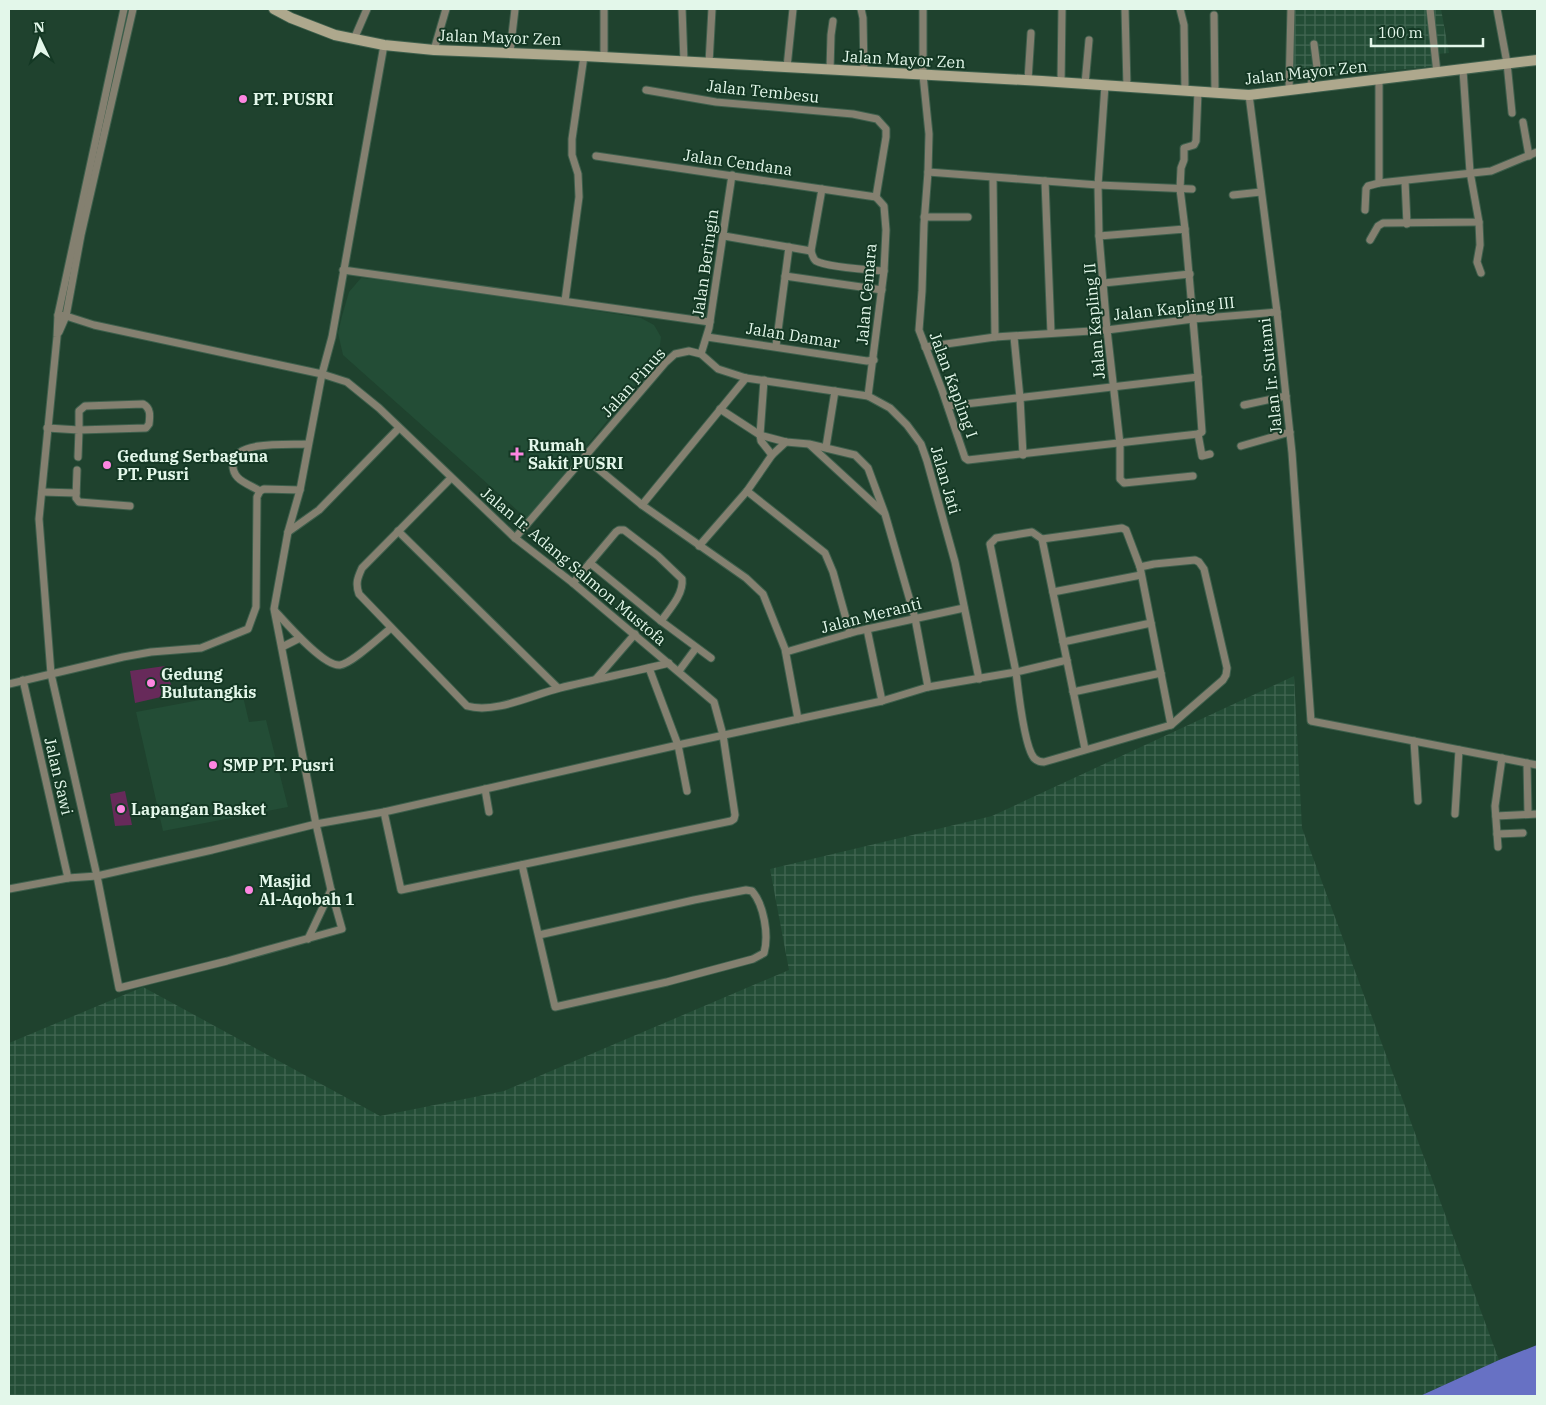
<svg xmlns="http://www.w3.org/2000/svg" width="1546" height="1405" font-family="'IBM Plex Serif',serif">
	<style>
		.built { fill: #234d36 }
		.industrial { fill: url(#industrial-grid) }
		.garden { fill: #672a5a }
		.water { fill: #6771c4 }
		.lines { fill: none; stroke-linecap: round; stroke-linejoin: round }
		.street-casing { stroke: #3e5f4c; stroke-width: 9 }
		.secondary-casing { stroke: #3e5f4c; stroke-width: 12 }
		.street { stroke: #848070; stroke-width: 7 }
		.secondary { stroke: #aea88d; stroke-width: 10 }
		.poi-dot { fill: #fd86e1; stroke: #143824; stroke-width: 2 }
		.labels { text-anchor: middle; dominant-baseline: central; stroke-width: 4; stroke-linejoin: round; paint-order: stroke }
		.street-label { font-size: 16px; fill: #e3f7ea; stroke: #143824 }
		.poi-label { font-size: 16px; font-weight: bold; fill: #e3f7ea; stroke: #143824; text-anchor: start }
	</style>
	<defs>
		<pattern id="industrial-grid" width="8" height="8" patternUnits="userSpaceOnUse" patternTransform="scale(1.25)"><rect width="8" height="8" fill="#234d36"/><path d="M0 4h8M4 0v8" fill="none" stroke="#436753"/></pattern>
	</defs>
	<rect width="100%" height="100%" fill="#1f422e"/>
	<!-- built -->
	<g class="built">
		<polygon points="361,278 419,283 641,318 654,325 661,337 659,353 651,367 527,519 343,355 338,333 342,316 349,292"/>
		<polygon points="242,692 249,722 266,720 288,807 163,831 136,712"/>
	</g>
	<!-- industrial -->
	<g class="industrial">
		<polygon points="1292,9 1441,9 1449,53 1437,54 1438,66 1290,80"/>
		<polygon points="1294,676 1302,828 1499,1360 1420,1396 9,1396 9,1043 143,987 380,1116 504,1091 789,970 770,869 992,816"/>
	</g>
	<!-- garden -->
	<g class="garden">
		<polygon points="165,666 174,694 135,703 130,671"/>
		<polygon points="125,791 132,825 115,826 110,794"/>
	</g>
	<!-- water -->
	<polygon class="water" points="1537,1345 1537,1396 1420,1396 1499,1360"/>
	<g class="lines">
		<defs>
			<g id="street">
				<polyline points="124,9 58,315 57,337 39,519 51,674 97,876 119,988 227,961 342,929 331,890 316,824 274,609 288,532 300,490 322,374 347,382 379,408 515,538 573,583 714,702 723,735 735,815 734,819 731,821 401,890 384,812"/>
				<polyline points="604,9 604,58"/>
				<polyline points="682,9 684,62"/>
				<polyline points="861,9 863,18 864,72"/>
				<polyline points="923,9 923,75 929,134 928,172 924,224 922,291 919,330 942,390 965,458 968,460 1198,434 1202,432 1198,377 1185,229 1099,236"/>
				<polyline points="1125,9 1127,87"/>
				<polyline points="1180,9 1184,25 1185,91"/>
				<polyline points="1430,9 1437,73"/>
				<polyline points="1497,9 1507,63 1512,113"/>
				<polyline points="1214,15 1215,92"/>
				<polyline points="354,39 367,9"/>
				<polyline points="434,50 446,9"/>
				<polyline points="510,52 515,9"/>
				<polyline points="709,63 712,9"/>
				<polyline points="787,67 793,9"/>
				<polyline points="830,70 831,35 833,21"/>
				<polyline points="1028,80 1031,33"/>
				<polyline points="1061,82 1062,9"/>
				<polyline points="1085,84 1089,40"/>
				<polyline points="1105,85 1098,185 1099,236 1107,330 1120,444 1120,479 1124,483 1193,476"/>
				<polyline points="1309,89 1317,67 1314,44"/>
				<polyline points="646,90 716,102 853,114 877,119 886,129 886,137 876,197"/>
				<polyline points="1289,91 1291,9"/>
				<polyline points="1249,95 1277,312 1292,453 1311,721 1537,765"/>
				<polyline points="1523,122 1529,156"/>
				<polyline points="596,156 876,197"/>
				<polyline points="928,172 1098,185 1192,189"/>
				<polyline points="993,178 995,337"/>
				<polyline points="1045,181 1051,333"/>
				<polyline points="1405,181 1407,224"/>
				<polyline points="1379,183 1491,171 1537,152"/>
				<polyline points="1233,195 1261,192"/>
				<polyline points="1365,210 1366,189 1368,186 1379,183 1379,80"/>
				<polyline points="924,217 968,217"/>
				<polyline points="1479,222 1480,245 1477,262 1481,273"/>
				<polyline points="1185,229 1180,189 1181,168 1184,160 1184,148 1194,145 1196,141 1198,91"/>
				<polyline points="724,236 811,251 822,189"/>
				<polyline points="1370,240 1378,226 1383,223 1479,222 1470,172 1463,70"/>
				<path d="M811 251C812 254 813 259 816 261 826 267 870 270 884 271"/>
				<polyline points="343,270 710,322"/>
				<polyline points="785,276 882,290"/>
				<polyline points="1104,283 1190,274"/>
				<polyline points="565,301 579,197 578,174 572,155 572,139 584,56"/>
				<polyline points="58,315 66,316 94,325 322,374 332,337 384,45"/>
				<polyline points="59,332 66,316 81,235 133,9"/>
				<polyline points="707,337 867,361 874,360"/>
				<polyline points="1014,337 1020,398 1023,455"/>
				<polyline points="776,346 789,247"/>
				<polyline points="925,347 995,337 1107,330 1193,319 1277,312"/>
				<polyline points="701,354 709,328 732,175"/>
				<polyline points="764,380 760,435 761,441 772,455"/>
				<polyline points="868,396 884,271 886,230 884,206 876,197"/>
				<path d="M143 404C151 408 150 416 149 424L146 428 79 430V411L85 406Z"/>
				<polyline points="1244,405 1286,396"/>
				<polyline points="948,406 1198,377"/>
				<polyline points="720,409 760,435 786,442 809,444 855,455 868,468 885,514 915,618 928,687"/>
				<polyline points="47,428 79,430 78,457"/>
				<polyline points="1198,434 1202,456 1210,454"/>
				<polyline points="810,445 883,512"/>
				<polyline points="1241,446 1290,432"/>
				<polyline points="826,447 835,391"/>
				<polyline points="585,458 642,505 746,378"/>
				<polyline points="77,470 76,498 79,502 130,506"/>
				<path d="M451 478 362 568C358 577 355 583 359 594L467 706C495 714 532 695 560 688 596 679 633 672 669 663"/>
				<path d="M260 491C247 483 231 480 233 462 236 440 292 445 308 444"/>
				<polyline points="747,491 825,553 833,572 850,633"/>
				<polyline points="42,492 76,493"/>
				<polyline points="642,505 746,578 763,594 785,649 798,719"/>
				<polyline points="398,531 558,688"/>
				<polyline points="288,532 319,510 399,428"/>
				<polyline points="515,538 665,363 675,354 689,351 701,354 718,369 746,378 868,396 890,408 907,425 921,444 927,461 955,562 979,679"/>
				<polyline points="1042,539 1122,528 1126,530 1140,567 1171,725"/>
				<polyline points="699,546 747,491 772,455 786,442"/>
				<polyline points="590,563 661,621 711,658"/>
				<path d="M573 583 616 532 619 530H624L658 556 682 579C684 594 669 610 661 621"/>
				<polyline points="1053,592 1141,575"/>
				<path d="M275 611C286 623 324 667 340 665 351 664 381 636 391 628"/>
				<polyline points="867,629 882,701"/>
				<polyline points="1063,642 1151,623"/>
				<polyline points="282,647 300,638"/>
				<polyline points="786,652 858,631 964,608"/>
				<path d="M1067 660 1016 672C1018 689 1024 746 1034 758 1037 761 1040 762 1044 762L1171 725 1223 680 1226 675 1227 668 1204 569 1199 562 1195 560 1154 564 1140 567"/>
				<polyline points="649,668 678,745 687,791"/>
				<polyline points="679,671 696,648"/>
				<polyline points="596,679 635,634"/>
				<polyline points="23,680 68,878"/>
				<polyline points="9,684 123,657 151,652 201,648 248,629 256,607 257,497 260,491 264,489 300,490"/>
				<polyline points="1073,692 1161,673"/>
				<polyline points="1414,741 1418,801"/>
				<polyline points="1527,763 1528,814"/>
				<polyline points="485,789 489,812"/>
				<polyline points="1455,814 1459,750"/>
				<polyline points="1496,816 1537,814"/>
				<polyline points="1497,834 1523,833"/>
				<polyline points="1498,847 1495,806 1502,758"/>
				<path d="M522 865 555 1007 667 982 753 959 764 953C769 935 764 905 752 891L746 890 694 900 539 935"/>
				<polyline points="9,889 68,878 97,876 212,850 316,824 384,812 678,745 882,701 928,687 1016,672 990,544 996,538 1032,532 1042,539 1085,749"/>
				<polyline points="308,939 331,890"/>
			</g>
			<polyline id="secondary" points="274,9 291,18 335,35 384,45 434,50 584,56 1042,81 1249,95 1537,60"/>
		</defs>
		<!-- street casing -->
		<use href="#street" class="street-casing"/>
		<!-- secondary casing -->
		<use href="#secondary" class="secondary-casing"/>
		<!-- street -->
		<use href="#street" class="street"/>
		<!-- secondary -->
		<use href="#secondary" class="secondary"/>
	</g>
	<!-- markers -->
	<g class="poi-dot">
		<circle cx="243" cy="99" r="5"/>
		<path d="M514.5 446.5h5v5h5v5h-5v5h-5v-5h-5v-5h5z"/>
		<circle cx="107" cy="465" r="5"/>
		<circle cx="151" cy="683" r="5"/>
		<circle cx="213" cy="765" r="5"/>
		<circle cx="121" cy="809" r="5"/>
		<circle cx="249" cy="890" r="5"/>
	</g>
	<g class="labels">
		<!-- street labels -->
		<g class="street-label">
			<text transform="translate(500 37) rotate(2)">Jalan Mayor Zen</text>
			<text transform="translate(904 59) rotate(3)">Jalan Mayor Zen</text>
			<text transform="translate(1306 72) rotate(-6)">Jalan Mayor Zen</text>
			<text transform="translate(763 91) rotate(6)">Jalan Tembesu</text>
			<text transform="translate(738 162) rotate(8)">Jalan Cendana</text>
			<text transform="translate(705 263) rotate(-82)">Jalan Beringin</text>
			<text transform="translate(866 294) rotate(-85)">Jalan Cemara</text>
			<text transform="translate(1174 308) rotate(-6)">Jalan Kapling III</text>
			<text transform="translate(1094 321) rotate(-95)">Jalan Kapling II</text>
			<text transform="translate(793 335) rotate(9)">Jalan Damar</text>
			<text transform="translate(1270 376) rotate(-96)">Jalan Ir. Sutami</text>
			<text transform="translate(633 382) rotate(-48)">Jalan Pinus</text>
			<text transform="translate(954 385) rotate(70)">Jalan Kapling I</text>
			<text transform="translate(946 480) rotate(74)">Jalan Jati</text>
			<text transform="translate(574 566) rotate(40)">Jalan Ir. Adang Salmon Mustofa</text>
			<text transform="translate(871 615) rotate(-14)">Jalan Meranti</text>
			<text transform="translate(59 776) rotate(77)">Jalan Sawi</text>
		</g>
		<!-- poi labels -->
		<g class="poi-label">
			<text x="253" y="99">PT. PUSRI</text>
			<text x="528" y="445">Rumah<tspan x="528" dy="18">Sakit PUSRI</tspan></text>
			<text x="117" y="456">Gedung Serbaguna<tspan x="117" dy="18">PT. Pusri</tspan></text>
			<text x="161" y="674">Gedung<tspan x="161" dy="18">Bulutangkis</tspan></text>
			<text x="223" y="765">SMP PT. Pusri</text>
			<text x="131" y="809">Lapangan Basket</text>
			<text x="259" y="881">Masjid<tspan x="259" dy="18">Al-Aqobah 1</tspan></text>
		</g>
	</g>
	<!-- border -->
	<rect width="1546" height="1405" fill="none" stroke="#e3f7ea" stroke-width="20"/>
	<!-- north arrow -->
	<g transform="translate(40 40) rotate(356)" stroke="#143824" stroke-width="4" paint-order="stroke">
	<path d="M0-4L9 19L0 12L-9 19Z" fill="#e3f7ea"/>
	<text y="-8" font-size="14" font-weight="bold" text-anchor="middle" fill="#e3f7ea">N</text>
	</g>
	<!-- scale -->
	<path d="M1371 38v8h112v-8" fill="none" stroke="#e3f7ea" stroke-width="2.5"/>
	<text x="1378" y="38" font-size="15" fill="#e3f7ea" stroke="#143824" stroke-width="4" paint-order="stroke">100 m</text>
</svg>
